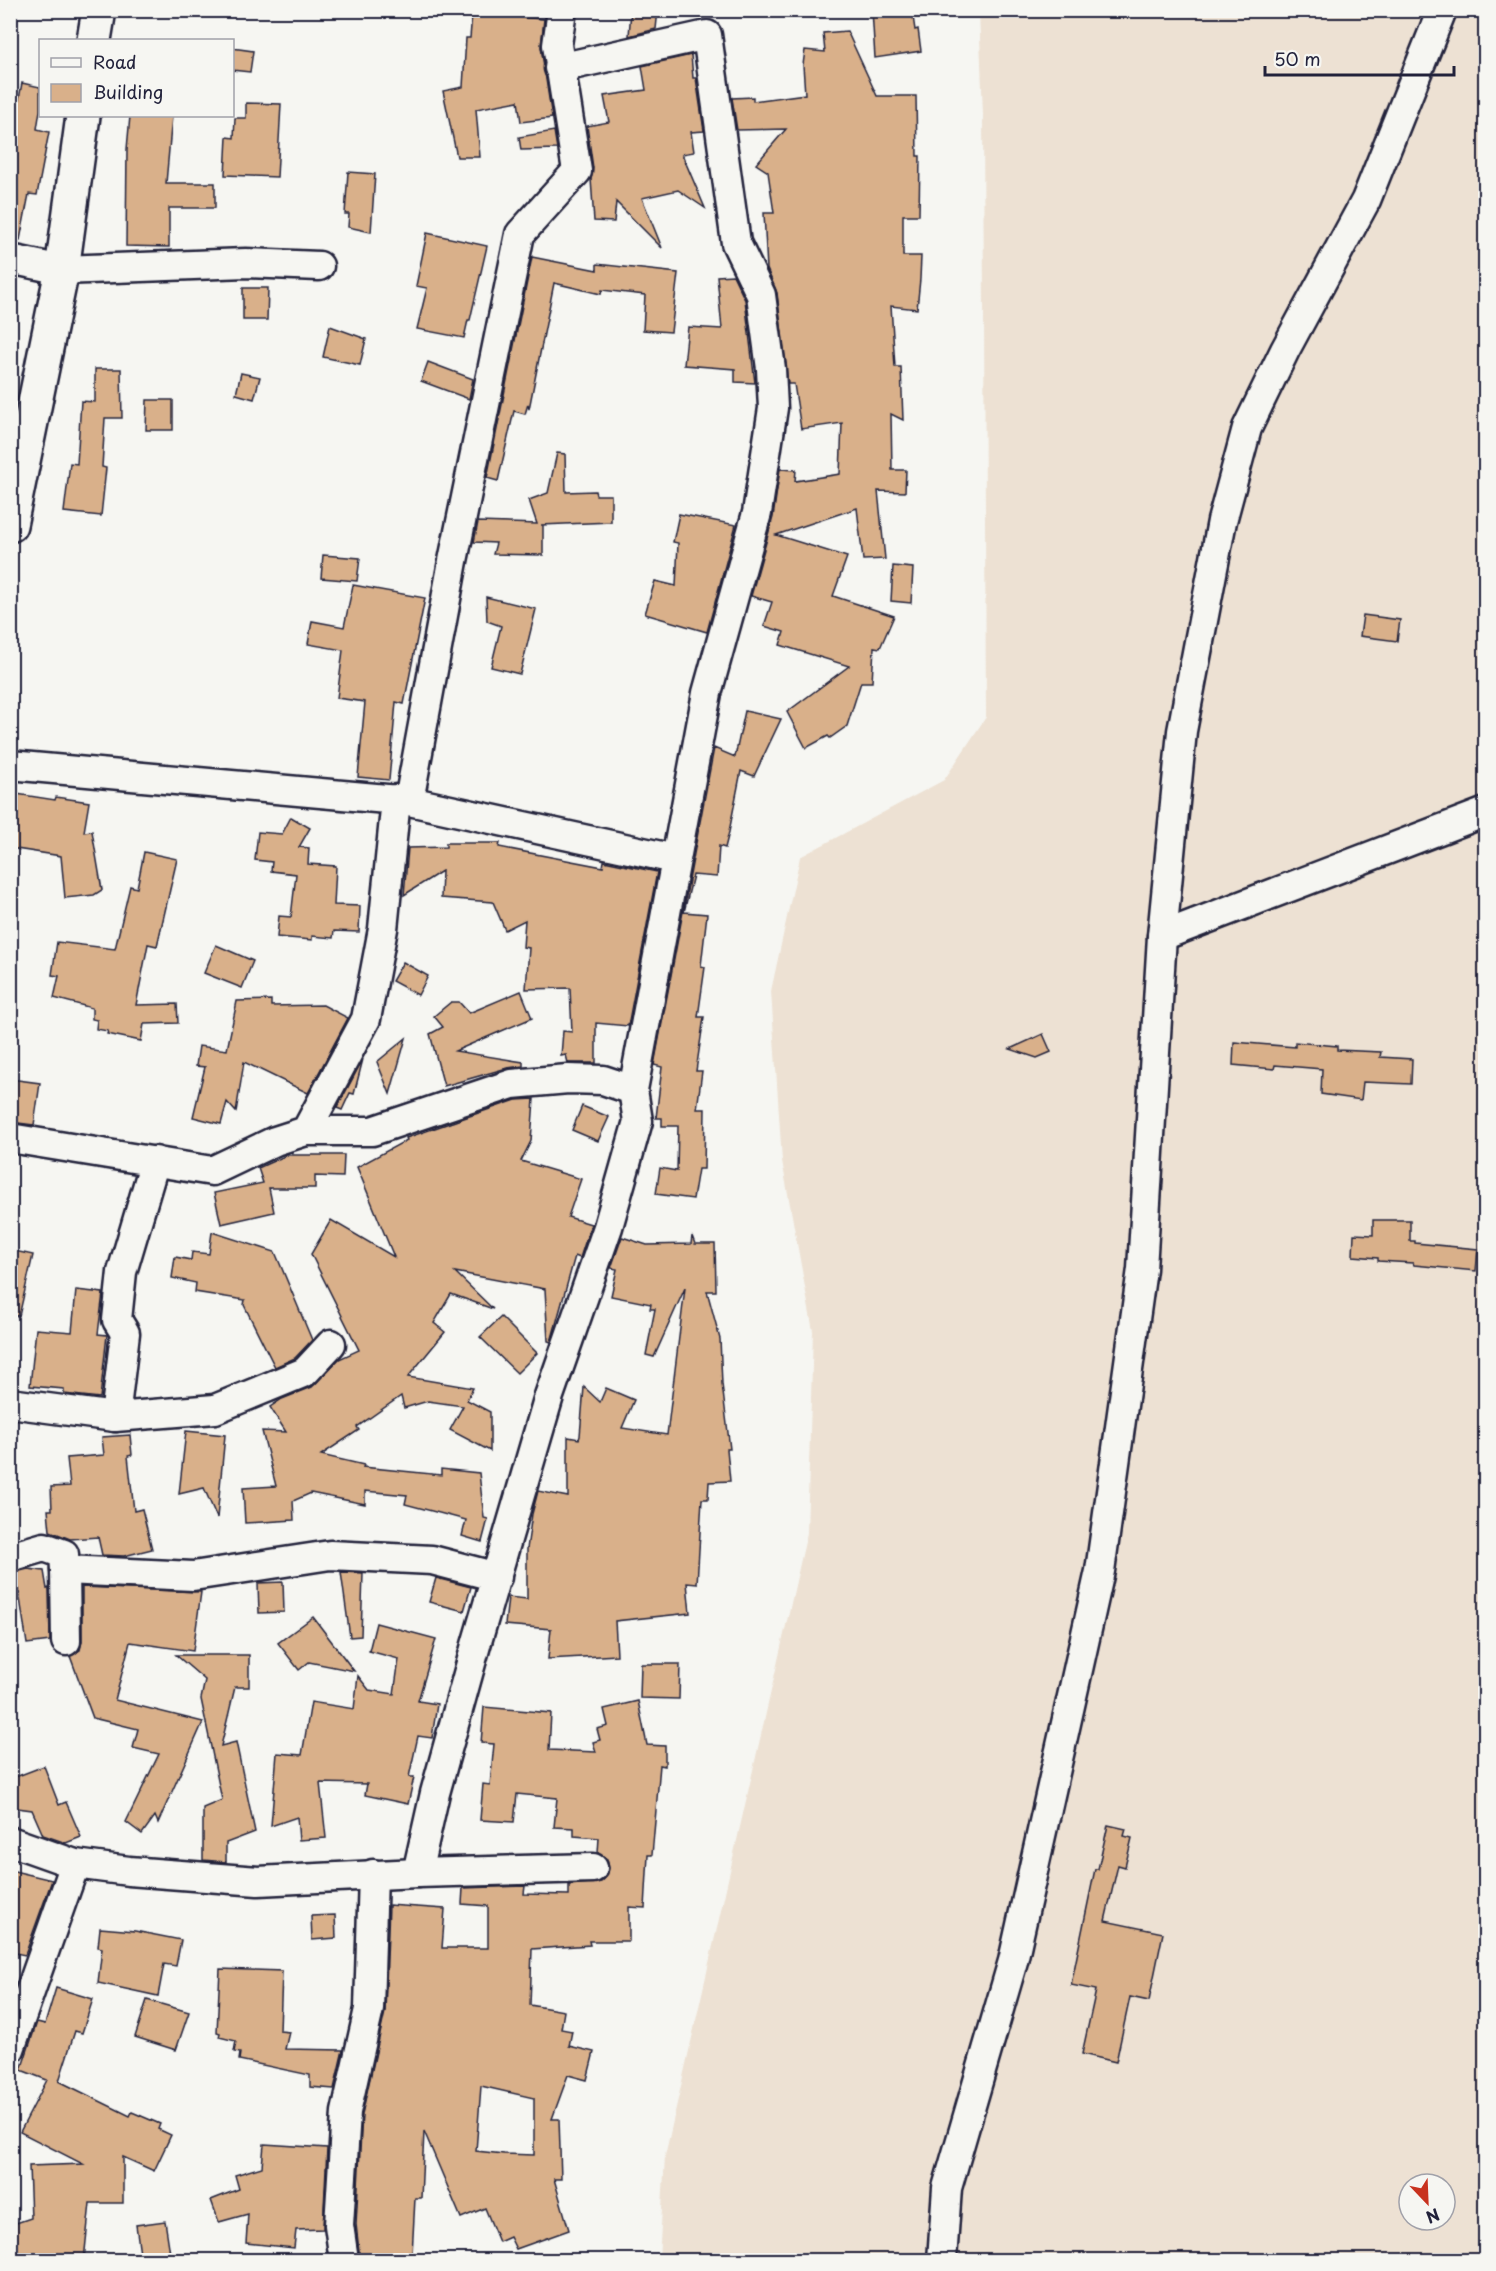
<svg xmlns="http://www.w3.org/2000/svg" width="1496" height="2271" font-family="'Playpen Sans',sans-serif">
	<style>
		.built { fill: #ede1d3; fill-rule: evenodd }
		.building { fill: #d9b08a; stroke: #22223b; stroke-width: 1.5; fill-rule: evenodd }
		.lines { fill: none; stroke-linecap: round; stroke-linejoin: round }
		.minor-casing { stroke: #22223b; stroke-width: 33 }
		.major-casing { stroke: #22223b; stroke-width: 38 }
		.minor { stroke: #f6f6f2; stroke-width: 28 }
		.major { stroke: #f6f6f2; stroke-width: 33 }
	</style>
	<rect width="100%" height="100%" fill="#f6f6f2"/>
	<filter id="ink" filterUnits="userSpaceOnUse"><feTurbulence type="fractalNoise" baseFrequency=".0167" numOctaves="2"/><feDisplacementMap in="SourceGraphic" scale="12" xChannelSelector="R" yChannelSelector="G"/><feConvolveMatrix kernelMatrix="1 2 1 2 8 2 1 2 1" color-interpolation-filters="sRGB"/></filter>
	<g filter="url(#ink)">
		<!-- built -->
		<path class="built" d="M979 11H1485V2260H659L665 2156 807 1533 813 1331 782 1161 771 991 800 857 944 780 986 717 983 115ZM1409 2184H1445V2220H1409Z"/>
		<!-- building -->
		<g class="building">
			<polygon points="631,10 658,10 656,29 629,36"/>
			<polygon points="872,10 912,10 915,30 918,29 921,51 875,58"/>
			<polygon points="472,14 544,19 541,47 552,118 521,122 518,101 476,109 480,157 457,157 443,91 463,87 466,38 470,38"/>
			<polygon points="847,31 877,96 916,96 917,156 920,156 919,215 903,215 903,256 921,256 920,279 917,309 891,306 895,367 901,367 903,420 891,414 892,470 906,470 905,492 878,491 885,559 863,560 857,508 776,535 847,557 833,596 894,616 880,648 874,647 872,682 861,682 847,726 830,738 828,736 806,748 787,712 849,666 780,645 784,632 764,626 772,602 751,596 773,517 780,469 796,470 795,481 840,474 842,423 801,429 794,384 788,384 777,293 767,269 764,213 774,213 768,172 756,164 786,129 737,130 732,98 753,97 753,101 805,94 803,65 805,50 825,52 823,33"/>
			<polygon points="232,48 253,51 250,72 232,70"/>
			<polygon points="691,55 693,78 696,78 704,131 691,132 694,152 682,154 705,208 678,190 642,198 662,248 616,202 614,222 594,221 591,179 593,168 587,126 609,122 604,96 646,90 642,66"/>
			<polygon points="22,83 40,87 40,110 37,129 49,132 37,195 29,194 20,240 10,239 10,124 14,125"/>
			<polygon points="246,103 281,104 277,177 225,175 227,137 234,138 235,118 246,118"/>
			<polygon points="130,116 172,116 166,183 215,183 215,208 169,208 169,247 126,246 127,149"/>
			<polygon points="554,131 557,149 521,150 519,137"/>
			<polygon points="348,172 375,174 371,232 348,227 349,214 345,214"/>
			<polygon points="427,233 487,246 470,320 468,320 464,338 417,329 427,288 416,286"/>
			<polygon points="532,257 597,270 597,264 678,273 671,332 643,330 645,295 602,290 601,294 554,283 529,409 528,404 525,414 514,411 498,481 487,478"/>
			<polygon points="733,275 745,300 755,383 735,382 735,369 684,365 688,327 722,329 717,276"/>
			<polygon points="243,288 268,288 267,320 243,320"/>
			<polygon points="330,326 366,339 360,365 323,357"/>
			<polygon points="428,362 473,379 469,399 421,381"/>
			<polygon points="95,369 121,369 122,418 105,418 102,467 106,468 101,516 64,512 70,463 77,464 81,401 95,402"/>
			<polygon points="241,373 260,377 254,399 236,394"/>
			<polygon points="147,400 173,400 173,430 146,430"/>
			<polygon points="557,453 565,454 566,492 595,491 596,495 611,495 611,522 541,525 543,525 543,555 493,554 496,543 474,542 478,522 537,524 529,500 548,493"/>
			<polygon points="679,514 736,525 707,632 645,614 655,581 676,586 678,543 673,542"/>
			<polygon points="323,555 360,558 357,581 321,578"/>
			<polygon points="893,566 913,568 911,603 891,601"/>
			<polygon points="353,585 425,598 404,704 396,702 389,780 358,777 365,702 337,698 343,650 308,644 312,621 344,627"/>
			<polygon points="486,597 536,609 520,674 491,667 501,626 487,621"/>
			<polygon points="1363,615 1400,620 1397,641 1360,636"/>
			<polygon points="745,711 781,719 754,776 741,771 729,832 725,848 719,846 717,877 693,875 684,912 707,914 701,966 705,967 698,1017 704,1017 696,1071 702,1071 697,1109 705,1109 704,1169 698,1169 693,1199 656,1194 660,1168 677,1171 678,1126 662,1126 662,1118 656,1118 662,1067 654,1065 714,748 735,757"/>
			<polygon points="10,793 55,800 56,797 89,802 84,832 92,831 102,890 94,895 65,898 61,856 10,848"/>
			<polygon points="291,817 310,828 299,847 309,848 308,864 336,866 334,905 360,906 359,932 334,931 333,938 312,936 312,940 277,937 279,916 291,917 296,874 271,871 272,862 255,860 258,832 282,834"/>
			<polygon points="446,843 500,843 499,847 556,858 603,867 604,861 657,872 628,1026 596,1023 596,1063 568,1063 566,1055 561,1056 563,1031 572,1032 570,988 526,989 529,948 523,947 525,920 505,930 493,902 441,898 442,871 404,895 408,848 446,847"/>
			<polygon points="144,852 177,859 157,946 148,944 136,1005 177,1004 178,1023 144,1024 141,1041 107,1034 108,1031 96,1029 97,1020 92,1019 92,1008 54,998 59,976 52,975 57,942 115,949 130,886 137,888"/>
			<polygon points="216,945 253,961 242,988 204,973"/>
			<polygon points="403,962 428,976 418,995 392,981"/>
			<polygon points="521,991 532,1018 455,1051 523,1062 523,1066 507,1068 444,1086 430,1034 443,1027 434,1016 451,1002 459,1002 469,1013"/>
			<polygon points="271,1000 271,1006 323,1005 348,1018 308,1093 244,1062 236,1112 227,1102 221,1124 193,1117 205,1067 196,1066 199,1046 227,1050 237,1001"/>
			<polygon points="1043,1034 1051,1052 1037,1058 1010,1049"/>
			<polygon points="406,1038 390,1094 377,1062"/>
			<polygon points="1234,1042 1295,1047 1295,1042 1337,1046 1337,1050 1381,1052 1380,1057 1412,1059 1411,1084 1363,1082 1361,1100 1321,1094 1322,1069 1275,1065 1274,1069 1233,1065"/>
			<polygon points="363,1059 354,1094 350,1093 342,1110 337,1108"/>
			<polygon points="10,1079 40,1083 34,1125 10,1122"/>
			<polygon points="534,1099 531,1141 521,1161 581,1179 568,1217 591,1224 580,1258 575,1256 551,1342 548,1341 545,1289 455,1272 493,1309 451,1294 434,1323 445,1332 408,1377 473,1388 467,1400 490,1412 490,1451 450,1430 463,1406 428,1401 404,1408 401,1396 357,1427 359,1430 321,1455 364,1465 363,1467 441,1475 441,1469 479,1473 484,1518 488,1519 482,1542 462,1536 466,1520 405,1504 407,1495 365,1491 365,1504 311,1493 293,1501 294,1520 245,1523 243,1488 276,1486 262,1431 286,1432 270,1407 282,1399 312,1387 339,1359 359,1350 311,1254 331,1220 394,1257 357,1167 407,1140 406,1138 516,1100"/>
			<polygon points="582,1106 609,1117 598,1141 572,1130"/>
			<polygon points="287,1155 344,1155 343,1177 315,1176 315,1188 269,1188 274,1212 221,1224 214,1193 263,1183 258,1168"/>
			<polygon points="1373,1220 1410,1220 1410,1241 1415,1241 1415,1243 1478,1249 1476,1271 1414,1265 1413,1263 1378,1261 1378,1258 1353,1256 1354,1234 1373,1235"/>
			<polygon points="212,1232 275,1252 312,1340 295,1358 275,1367 244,1305 245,1300 195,1292 196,1283 172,1278 175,1257 191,1260 192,1252 209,1254"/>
			<polygon points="692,1236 695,1244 715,1244 716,1291 707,1291 720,1339 722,1384 730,1449 727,1449 730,1481 709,1482 708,1499 702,1499 697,1584 687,1583 690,1613 615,1621 617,1655 548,1659 551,1629 505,1625 508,1597 527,1599 527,1549 532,1514 538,1491 568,1497 568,1437 579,1439 580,1436 584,1387 600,1402 606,1388 634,1400 622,1428 667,1435 685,1288 654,1357 646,1355 655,1309 650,1309 651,1304 611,1296 617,1269 611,1268 622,1237 647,1245 691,1244"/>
			<polygon points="10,1250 33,1255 19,1316 10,1315"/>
			<polygon points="76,1290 103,1293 98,1334 107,1335 100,1398 64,1394 64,1389 30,1386 36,1329 72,1332"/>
			<polygon points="501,1317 537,1353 517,1373 480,1337"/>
			<polygon points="186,1431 225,1435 217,1518 204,1488 179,1494"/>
			<polygon points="130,1435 132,1455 128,1456 134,1511 142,1509 152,1549 124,1556 102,1555 98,1537 70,1539 50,1531 48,1510 52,1510 51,1487 70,1486 67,1458 104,1455 102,1437"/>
			<polygon points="28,1569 44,1571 47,1589 49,1588 50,1641 27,1644 16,1572"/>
			<polygon points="341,1572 363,1573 361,1636 350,1637"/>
			<polygon points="436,1578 471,1587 464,1611 429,1602"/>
			<polygon points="283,1582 284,1612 259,1613 258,1583"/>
			<polygon points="82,1587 201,1592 193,1651 130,1642 115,1700 203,1722 158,1823 155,1816 142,1834 126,1822 159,1754 133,1748 138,1729 93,1718 70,1656 80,1650 82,1641"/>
			<polygon points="313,1617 354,1671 309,1662 299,1670 278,1643"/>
			<polygon points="376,1623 436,1639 418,1701 437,1704 432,1738 418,1736 409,1777 414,1777 408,1804 365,1795 367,1784 320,1783 326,1838 299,1840 297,1817 271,1826 277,1753 302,1755 311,1702 354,1709 358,1676 369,1690 394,1694 399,1659 369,1651"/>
			<polygon points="176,1655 249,1655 249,1687 235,1687 221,1746 236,1742 255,1832 226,1843 226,1862 203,1860 203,1808 222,1800 201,1699 205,1680"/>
			<polygon points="641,1664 680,1664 679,1699 640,1698"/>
			<path d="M638 1701 647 1745 665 1746V1766L660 1765 652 1855H648L645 1908 629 1907V1941H589L590 1945 532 1949 530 2005 564 2011 561 2029 572 2031 569 2046 594 2052 587 2080 568 2075 552 2119H559L561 2179H554L569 2230 516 2249 510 2237 499 2242 485 2208 461 2218 424 2131 421 2198H415L412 2255 360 2260 356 2224 362 2114 385 2012 389 1905 445 1909 442 1948H488V1906L462 1904 463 1888 525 1886 524 1894 569 1895V1885L601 1882 607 1876 609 1868 607 1859 598 1853 599 1838 574 1836V1828L554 1827 557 1798 517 1794 514 1822 480 1820 483 1784 490 1785 494 1744 481 1743 484 1707 551 1713 549 1750 596 1752 593 1742 600 1740 597 1729 608 1726 604 1709ZM481 2086 534 2098V2155L504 2154 476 2151Z"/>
			<polygon points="44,1766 59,1805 66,1802 81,1837 66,1843 43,1835 32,1810 10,1807 10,1779"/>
			<polygon points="1108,1825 1126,1829 1124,1836 1132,1838 1125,1867 1118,1865 1105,1921 1163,1933 1149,2001 1130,1997 1116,2062 1082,2054 1096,1990 1071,1985 1095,1869 1098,1869"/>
			<polygon points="10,1870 52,1880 25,1955 10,1952"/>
			<polygon points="335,1915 336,1938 312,1940 311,1916"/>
			<polygon points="100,1928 135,1931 181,1940 176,1966 164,1964 158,1996 98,1983 102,1948 98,1947"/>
			<polygon points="220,1969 282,1971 280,2031 289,2032 285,2049 343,2050 334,2089 310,2087 310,2075 239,2060 240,2053 234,2052 236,2041 219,2037 220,2033 217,2032"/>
			<polygon points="56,1988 93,1999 82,2033 75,2031 59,2081 130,2116 132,2112 160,2124 158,2129 171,2135 154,2171 123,2157 123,2203 90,2203 84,2260 10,2260 10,2225 31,2218 29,2166 83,2164 20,2132 47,2080 21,2070 37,2022 45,2024"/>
			<polygon points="147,2000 189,2012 176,2050 135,2037"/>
			<polygon points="264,2144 327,2148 323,2229 296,2230 294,2248 246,2243 248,2214 219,2222 211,2200 239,2189 235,2175 262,2167"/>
			<polygon points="165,2221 171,2260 141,2260 136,2225"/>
		</g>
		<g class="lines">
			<defs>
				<g id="minor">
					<polyline points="10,259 62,270 246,263 319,266"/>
					<polyline points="10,765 409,801 675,859"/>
					<polyline points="409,801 453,561 520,234 577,171 557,45 562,10"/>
					<polyline points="1162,936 1486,812"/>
					<polyline points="306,1131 372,1131 512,1084 568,1079 603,1080 633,1090"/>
					<polyline points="10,1138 212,1171 275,1141 306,1131 366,1019 383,929 396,799"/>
					<polyline points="10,1403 115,1417 215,1409 305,1372 331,1344"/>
					<polyline points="115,1417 125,1333 117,1320 122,1272 155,1161"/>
					<polyline points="10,1557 44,1547 64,1554 65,1570 193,1576 330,1555 432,1560 497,1577"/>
					<polyline points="65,1570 66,1641"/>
					<polyline points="10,1841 75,1864 129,1871 258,1881 417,1873 593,1868"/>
					<polyline points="417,1873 435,1793 476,1645 549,1396 608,1227 638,1121 633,1090 707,693 757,513 773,408 771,369 761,295 736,243 707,35 559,68"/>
					<polyline points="10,2049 75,1864"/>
					<polyline points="344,2260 339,2225 346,2112 369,2009 373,1874"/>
					<polyline points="942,2260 947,2188 1013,1961 1100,1571 1142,1269 1162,936 1182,731 1222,521 1247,428 1285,350 1366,200 1442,10"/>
				</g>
				<g id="major">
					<polyline points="94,40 99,10"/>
					<polyline points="10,525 62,270 83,116"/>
				</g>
			</defs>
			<!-- minor casing -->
			<use href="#minor" class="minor-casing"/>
			<!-- major casing -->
			<use href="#major" class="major-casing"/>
			<!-- minor -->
			<use href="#minor" class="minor"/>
			<!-- major -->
			<use href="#major" class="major"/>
		</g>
	</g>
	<!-- margin -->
	<rect width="1496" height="2271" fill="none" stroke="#f6f6f2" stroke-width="36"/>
	<rect x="18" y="18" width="1460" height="2235" fill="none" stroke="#22223b" stroke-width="2" filter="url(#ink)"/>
	<!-- legend -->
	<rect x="39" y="39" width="195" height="78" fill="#f6f6f2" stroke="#a1a1a9" stroke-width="1.5"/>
	<rect x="51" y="58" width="30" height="9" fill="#f6f6f2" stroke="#a1a1a9" stroke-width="1.5"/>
	<text x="93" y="69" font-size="18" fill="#22223b">Road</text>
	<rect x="51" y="84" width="30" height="18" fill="#d9b08a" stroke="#a1a1a9" stroke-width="1.5"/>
	<text x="93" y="99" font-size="18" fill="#22223b">Building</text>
	<!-- north arrow -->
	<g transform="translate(1427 2202) rotate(157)"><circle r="28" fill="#f6f6f2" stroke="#a1a1a9" stroke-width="1.5"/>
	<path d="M0-4.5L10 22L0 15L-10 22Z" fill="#c8321e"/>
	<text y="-9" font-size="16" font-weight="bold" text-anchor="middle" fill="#22223b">N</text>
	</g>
	<!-- scale -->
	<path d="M1265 66v9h189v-9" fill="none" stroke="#22223b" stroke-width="3"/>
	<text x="1274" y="66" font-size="18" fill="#22223b" stroke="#f6f6f2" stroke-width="4.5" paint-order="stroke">50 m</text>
</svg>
